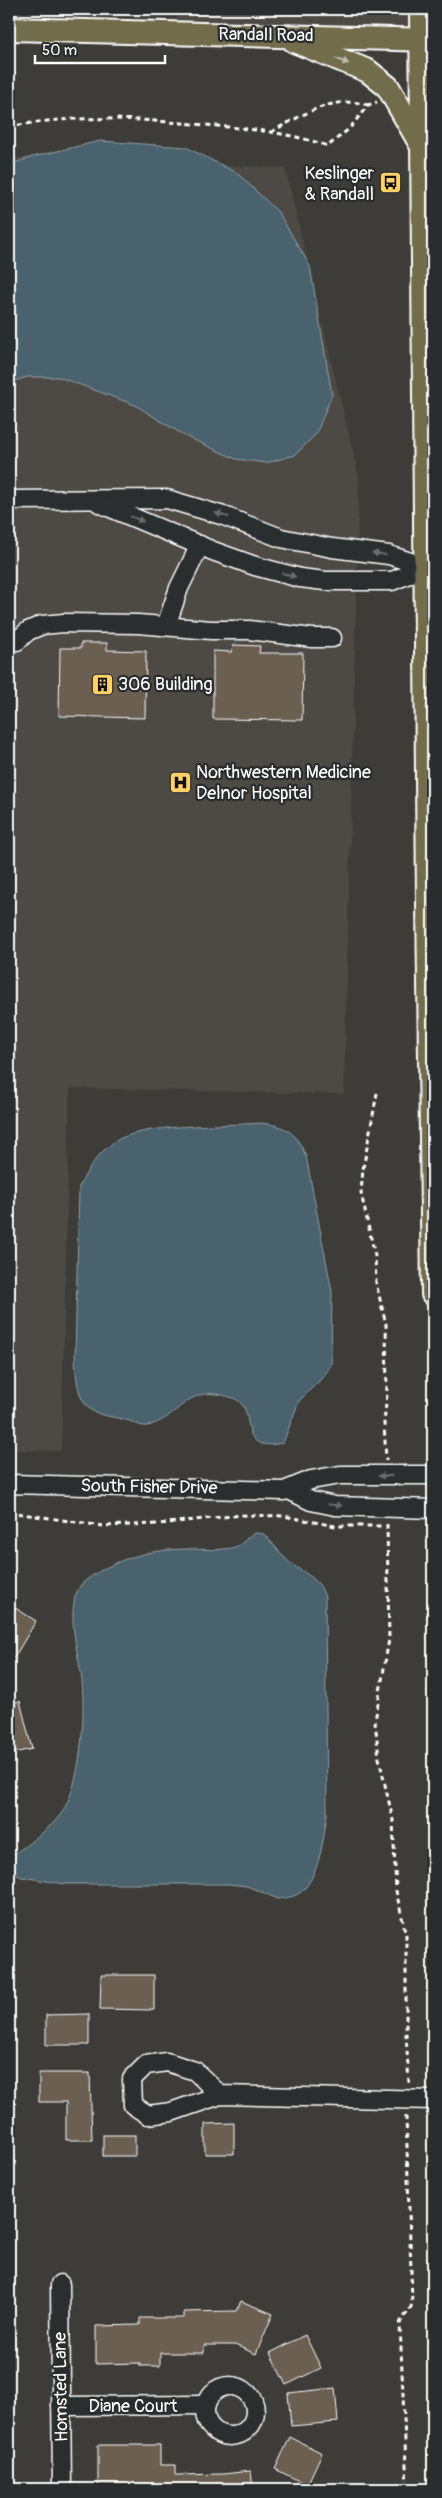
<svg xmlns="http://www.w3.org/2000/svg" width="442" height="2498" font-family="Pangolin,sans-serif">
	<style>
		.built { fill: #4e4a44 }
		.water { fill: #4a626e; stroke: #92a1a8 }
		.building { fill: #6a5e51; stroke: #fff }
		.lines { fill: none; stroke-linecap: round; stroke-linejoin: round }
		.minor-casing { stroke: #fff; stroke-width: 21 }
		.major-casing { stroke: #fff; stroke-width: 26 }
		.path { stroke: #fff; stroke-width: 3; stroke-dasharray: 5 4; stroke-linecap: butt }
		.minor { stroke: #2a2d2e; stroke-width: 18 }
		.major { stroke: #716d4b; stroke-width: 22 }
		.oneway { fill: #bfbdae }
		.oneway2 { fill: #6a6c6d }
		.labels { text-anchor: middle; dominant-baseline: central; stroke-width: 4.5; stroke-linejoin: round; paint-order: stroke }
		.street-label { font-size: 18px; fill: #fff; stroke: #2a2d2e }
		.poi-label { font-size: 18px; fill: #fff; stroke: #2a2d2e; text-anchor: start }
	</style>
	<rect width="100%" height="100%" fill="#3d3c38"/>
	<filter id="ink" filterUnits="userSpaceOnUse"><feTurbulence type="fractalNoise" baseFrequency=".02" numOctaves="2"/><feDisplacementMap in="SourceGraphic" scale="10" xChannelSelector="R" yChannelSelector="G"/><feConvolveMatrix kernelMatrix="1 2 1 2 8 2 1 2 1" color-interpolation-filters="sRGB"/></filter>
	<g filter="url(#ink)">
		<!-- built -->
		<g class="built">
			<polygon points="178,9 412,9 412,32 176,25"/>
			<polygon points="9,157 285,168 359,477 344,1094 70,1088 61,1451 9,1450"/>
		</g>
		<!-- water -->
		<g class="water">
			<polygon points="100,141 186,147 237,173 278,212 310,266 332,395 316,434 295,455 266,463 236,459 185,436 135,405 59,377 27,377 9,383 9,165 32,157"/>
			<path d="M261 1123C288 1126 295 1132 306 1156L332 1292 331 1365 323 1377 299 1401 283 1443C232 1454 261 1409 233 1398 187 1382 184 1414 151 1425 142 1429 135 1422 126 1420 116 1417 98 1416 90 1409 77 1400 76 1374 75 1360L79 1187C88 1169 97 1154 114 1142 142 1123 225 1126 261 1123Z"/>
			<path d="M256 1533 264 1534C271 1541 277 1550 285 1558 299 1573 320 1575 325 1598L327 1814C324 1837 319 1877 301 1892 295 1897 285 1898 278 1899L247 1886 229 1884H65L22 1877 10 1872 9 1862 12 1856C26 1845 51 1828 61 1814 82 1783 85 1718 82 1681 79 1655 61 1598 86 1580 117 1558 151 1549 189 1549 203 1549 221 1551 235 1547 244 1544 247 1535 256 1533Z"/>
		</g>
		<!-- building -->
		<g class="building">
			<polygon points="81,643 107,643 107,650 146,651 145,718 59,716 60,648 81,648"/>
			<polygon points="233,645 260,646 259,653 303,653 302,720 213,719 213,651 232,652"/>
			<polygon points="9,1604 36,1621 9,1666"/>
			<polygon points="20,1701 32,1749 9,1754 9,1704"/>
			<polygon points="101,1975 154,1975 154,2010 100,2009"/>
			<polygon points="89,2014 89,2045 46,2045 46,2015"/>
			<polygon points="39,2073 90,2073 92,2140 66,2140 66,2102 39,2102"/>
			<polygon points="234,2123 234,2154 205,2154 205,2124"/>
			<rect x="103" y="2135" width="32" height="21"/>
			<polygon points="241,2301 273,2314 256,2354 235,2345 204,2345 204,2353 160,2353 160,2366 140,2366 140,2363 96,2364 96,2326 140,2325 140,2318 184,2318 184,2312 236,2311"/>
			<polygon points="305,2335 321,2368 286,2385 270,2353"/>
			<polygon points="335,2388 338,2422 291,2426 288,2393"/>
			<polygon points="290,2437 322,2453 307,2485 275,2469"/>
			<polygon points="98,2445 160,2445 160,2465 176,2465 176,2475 223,2474 251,2471 253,2489 98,2489"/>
		</g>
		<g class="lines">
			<defs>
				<g id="minor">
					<polyline points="9,500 167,499 224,516 281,538 332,548 389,555 426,567"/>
					<polyline points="99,503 213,551 255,566 300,578 325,581 392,581 429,566"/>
					<polyline points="166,626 179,588 200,545"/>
					<polyline points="9,641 17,641 28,631 42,625 64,623 138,624 211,630 249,630 312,638 332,638"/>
					<polyline points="9,1484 284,1491 311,1480 340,1475 433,1475"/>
					<polyline points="289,1490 311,1501 335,1506 433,1509"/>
					<polyline points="220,2095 195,2071 167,2062 146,2065 132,2079 133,2105 148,2115 171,2112 220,2095 433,2100"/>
					<polyline points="60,2284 62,2489"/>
					<circle cx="230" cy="2411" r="25"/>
					<polyline points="61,2406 206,2405"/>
				</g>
				<g id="major">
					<polyline points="421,9 428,903 433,1294"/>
					<polyline points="9,29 433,40"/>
					<polyline points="294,41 368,71 388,87 420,143"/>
				</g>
			</defs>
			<!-- minor casing -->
			<use href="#minor" class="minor-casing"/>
			<!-- major casing -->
			<use href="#major" class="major-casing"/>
			<!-- path -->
			<g class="path">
				<path d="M9 127C71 114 131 119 194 124 240 128 285 131 328 146L350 128 368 105 377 102"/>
				<path d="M271 132C303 115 331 95 368 105"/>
				<polyline points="377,1093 363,1169 361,1193 375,1256 376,1283 386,1324 387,1394 384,1423 386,1460"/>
				<polyline points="9,1512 103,1526 158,1524 241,1515 284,1516 335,1526 381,1526"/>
				<polyline points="387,1524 389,1639 375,1721 379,1758 393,1820 396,1891 406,1935 406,2034 409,2083"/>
				<path d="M406 2116 412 2303C411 2312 402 2316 400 2324L407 2489"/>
			</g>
			<!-- minor -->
			<use href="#minor" class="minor"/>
			<!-- major -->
			<use href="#major" class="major"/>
		</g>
		<!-- one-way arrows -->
		<defs><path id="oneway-solid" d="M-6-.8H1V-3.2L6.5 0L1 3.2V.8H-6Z" transform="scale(1.25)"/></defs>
		<use class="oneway" href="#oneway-solid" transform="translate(342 61) rotate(22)"/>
		<g class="oneway2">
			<use href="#oneway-solid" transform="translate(222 515) rotate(-162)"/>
			<use href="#oneway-solid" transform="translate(137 519) rotate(22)"/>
			<use href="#oneway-solid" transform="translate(379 554) rotate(-173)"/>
			<use href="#oneway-solid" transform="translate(289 575) rotate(15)"/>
			<use href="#oneway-solid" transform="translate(385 1476) rotate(-180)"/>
			<use href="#oneway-solid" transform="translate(335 1505) rotate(6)"/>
		</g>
	</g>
	<!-- icons -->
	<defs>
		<symbol id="bus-square" viewBox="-11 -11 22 22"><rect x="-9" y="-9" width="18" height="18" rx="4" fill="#ffd166" stroke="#2a2d2e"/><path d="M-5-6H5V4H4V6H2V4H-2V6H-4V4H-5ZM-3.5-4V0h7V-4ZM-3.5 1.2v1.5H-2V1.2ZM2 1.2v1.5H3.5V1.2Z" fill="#111"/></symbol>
		<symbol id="building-square" viewBox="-11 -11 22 22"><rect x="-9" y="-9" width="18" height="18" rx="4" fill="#ffd166" stroke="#2a2d2e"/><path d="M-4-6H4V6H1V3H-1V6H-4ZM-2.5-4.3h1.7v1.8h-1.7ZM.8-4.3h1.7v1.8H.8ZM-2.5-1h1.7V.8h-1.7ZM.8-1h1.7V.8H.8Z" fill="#111"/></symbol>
		<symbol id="hospital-square" viewBox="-11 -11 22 22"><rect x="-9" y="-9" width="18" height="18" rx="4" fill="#ffd166" stroke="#2a2d2e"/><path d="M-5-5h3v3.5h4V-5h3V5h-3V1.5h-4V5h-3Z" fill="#111"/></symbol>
	</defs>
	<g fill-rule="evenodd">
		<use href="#bus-square" x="378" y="170" width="25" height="25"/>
		<use href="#building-square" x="90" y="672" width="25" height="25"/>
		<use href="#hospital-square" x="168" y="770" width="25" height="25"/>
	</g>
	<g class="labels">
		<!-- street labels -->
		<g class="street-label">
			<text transform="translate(266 35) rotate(1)">Randall Road</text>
			<text transform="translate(149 1487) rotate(1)">South Fisher Drive</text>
			<text transform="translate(61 2387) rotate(-91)">Homsted Lane</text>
			<text x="133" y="2406">Diane Court</text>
		</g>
		<!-- poi labels -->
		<g class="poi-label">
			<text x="374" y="173" text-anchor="end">Keslinger<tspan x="374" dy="21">&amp; Randall</tspan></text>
			<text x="118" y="684">306 Building</text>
			<text x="196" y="772">Northwestern Medicine<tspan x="196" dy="21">Delnor Hospital</tspan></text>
		</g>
	</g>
	<!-- margin -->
	<rect width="442" height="2498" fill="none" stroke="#2a2d2e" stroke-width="30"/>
	<rect x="15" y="15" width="412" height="2468" fill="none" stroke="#fff" stroke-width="2" filter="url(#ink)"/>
	<!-- scale -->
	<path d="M35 55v8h130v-8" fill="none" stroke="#ffffff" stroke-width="2.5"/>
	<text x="42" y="55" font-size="15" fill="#ffffff" stroke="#2a2d2e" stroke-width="4" paint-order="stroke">50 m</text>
</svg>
